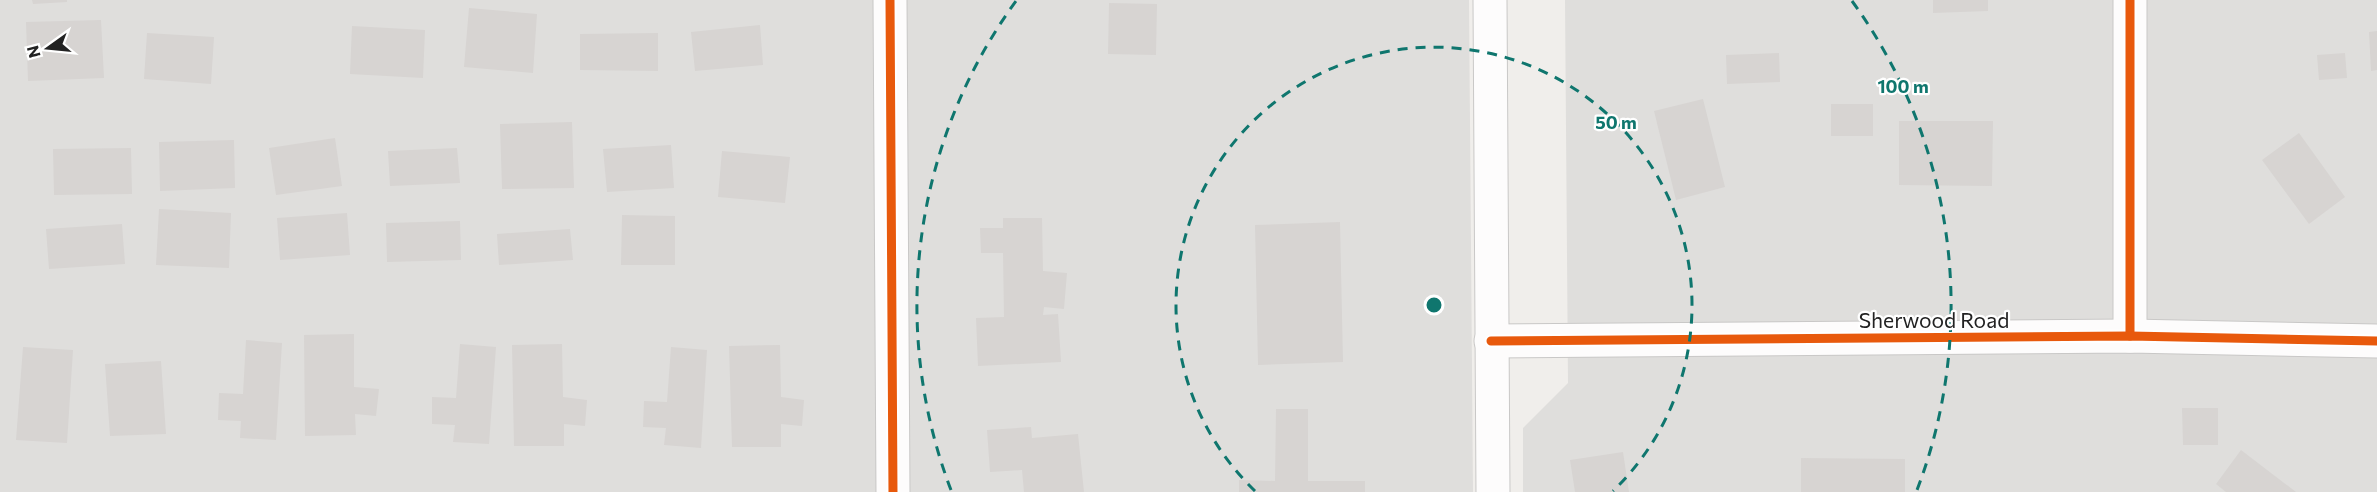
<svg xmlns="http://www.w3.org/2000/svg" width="2377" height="492" font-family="Commissioner,sans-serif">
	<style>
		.residential { fill: #dfdedc }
		.building { fill: #d7d4d2 }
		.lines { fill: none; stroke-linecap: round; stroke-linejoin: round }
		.street-casing { stroke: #c9c8c7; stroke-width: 35 }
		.street { stroke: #fdfcfc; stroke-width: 33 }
		.cycleway-casing { stroke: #fff; stroke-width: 13 }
		.cycleway { stroke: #e8590c; stroke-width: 9 }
		.ring { fill: none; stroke: #0f766e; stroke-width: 3; stroke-dasharray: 10 8 }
		.labels { text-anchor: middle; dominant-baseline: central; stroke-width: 4.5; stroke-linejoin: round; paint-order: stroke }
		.street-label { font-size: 21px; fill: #222; stroke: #fff }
		.centre { fill: #0f766e; stroke: #fff; stroke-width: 3 }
		.ring-label { font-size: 18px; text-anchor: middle; font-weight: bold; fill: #0f766e; stroke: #fff; stroke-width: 4.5; stroke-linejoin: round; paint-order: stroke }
	</style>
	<rect width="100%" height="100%" fill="#f0eeeb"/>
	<!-- residential -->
	<g class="residential">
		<polygon points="0,0 1469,0 1473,492 0,492"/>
		<polygon points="1565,0 2377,0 2377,492 1523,492 1523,428 1568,383"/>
	</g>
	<!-- building -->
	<g class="building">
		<polygon points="32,0 67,0 67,2 33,4"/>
		<polygon points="1933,0 1988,0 1988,11 1933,13"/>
		<polygon points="1109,3 1157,4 1156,55 1108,54"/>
		<polygon points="469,8 537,14 533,73 464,67"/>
		<polygon points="101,20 104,78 28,81 26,22"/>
		<polygon points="760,25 763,65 695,71 691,32"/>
		<polygon points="352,26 425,30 423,78 350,74"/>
		<polygon points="2377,31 2377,70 2371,71 2369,32"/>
		<polygon points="147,33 214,37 211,84 144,79"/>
		<polygon points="658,33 658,71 580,70 580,34"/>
		<polygon points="1779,53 1780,82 1727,84 1726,55"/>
		<polygon points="2345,53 2347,78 2319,80 2317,55"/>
		<polygon points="1703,99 1725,187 1676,200 1654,111"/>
		<rect x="1831" y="104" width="42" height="32"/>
		<polygon points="1899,121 1993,121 1992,186 1899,185"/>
		<polygon points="572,122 574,188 502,189 500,124"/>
		<polygon points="2299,133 2345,197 2309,224 2262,160"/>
		<polygon points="335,138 342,186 276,195 269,148"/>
		<polygon points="234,140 235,188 160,191 159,142"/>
		<polygon points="671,145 674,188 607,192 603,149"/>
		<polygon points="131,148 132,194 54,195 53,149"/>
		<polygon points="457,148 460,183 390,186 388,151"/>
		<polygon points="722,151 790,157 785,203 718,197"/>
		<polygon points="159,209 231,213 229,268 156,265"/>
		<polygon points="347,213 350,255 280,260 277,218"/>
		<polygon points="622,215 675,216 675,265 621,265"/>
		<polygon points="1003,218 1042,218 1043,271 1067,273 1064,309 1044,307 1043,315 1058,314 1061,362 978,366 976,318 1004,317 1003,253 981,253 980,228 1003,228"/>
		<polygon points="460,221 461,260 387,262 386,223"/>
		<polygon points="1340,222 1343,362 1258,365 1255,225"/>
		<polygon points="122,224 125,264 49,269 46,229"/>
		<polygon points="570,229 573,260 499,265 497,234"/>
		<polygon points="354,334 354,387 379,389 376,416 355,414 356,435 305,436 304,335"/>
		<polygon points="246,340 282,343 276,440 240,438 241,421 218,420 219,393 243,394"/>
		<polygon points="460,344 496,347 489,444 453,442 455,425 432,424 432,397 456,398"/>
		<polygon points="562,344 563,397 587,400 585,426 564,424 564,446 514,446 512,345"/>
		<polygon points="780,345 781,397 804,400 802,426 781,424 781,447 732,447 729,346"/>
		<polygon points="23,347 73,350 67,443 16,440"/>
		<polygon points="671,347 707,350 701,448 664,445 666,428 643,427 644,401 667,402"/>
		<polygon points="161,361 166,434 110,436 105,364"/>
		<polygon points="2182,408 2218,408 2218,445 2183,445"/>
		<polygon points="1276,409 1308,409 1308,481 1365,481 1365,492 1239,492 1239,480 1275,481"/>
		<polygon points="1031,427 1032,438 1078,434 1084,492 1024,492 1022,470 990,472 987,430"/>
		<polygon points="2241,450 2296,492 2226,492 2216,484"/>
		<polygon points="1623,452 1629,492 1575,492 1570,460"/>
		<polygon points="1801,458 1905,459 1905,492 1801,492"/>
	</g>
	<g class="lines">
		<defs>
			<g id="street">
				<polyline points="890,0 893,492"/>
				<polyline points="1490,0 1493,492"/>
				<polyline points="2130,0 2130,336"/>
				<polyline points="1491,341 2130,336 2377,341"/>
			</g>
		</defs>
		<!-- street casing -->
		<use href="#street" class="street-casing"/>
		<!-- street -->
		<use href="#street" class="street"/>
		<defs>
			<g id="cycleway">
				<polyline points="890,0 893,492"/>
				<polyline points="2130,0 2130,336"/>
				<polyline points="1491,341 2130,336 2377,341"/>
			</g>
		</defs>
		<!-- cycleway casing -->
		<use href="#cycleway" class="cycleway-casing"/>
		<!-- cycleway -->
		<use href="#cycleway" class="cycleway"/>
	</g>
	<!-- distance rings -->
	<g class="ring">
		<path d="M1255 491A258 258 0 1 1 1613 491"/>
		<path d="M951 490A517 517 0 0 1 1016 1M1852 1A517 517 0 0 1 1917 490"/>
	</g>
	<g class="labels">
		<!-- street labels -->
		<g class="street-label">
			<text x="1934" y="319">Sherwood Road</text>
		</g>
	</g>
	<circle cx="1434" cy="305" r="9" class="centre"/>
	<g class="ring-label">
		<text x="1903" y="93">100 m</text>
		<text x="1616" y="129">50 m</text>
	</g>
	<!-- north arrow -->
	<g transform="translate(48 48) rotate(255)" stroke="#ffffff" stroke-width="4.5" paint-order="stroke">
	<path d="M0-4.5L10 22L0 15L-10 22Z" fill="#222222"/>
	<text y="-9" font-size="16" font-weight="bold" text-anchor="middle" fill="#222222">N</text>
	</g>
</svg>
